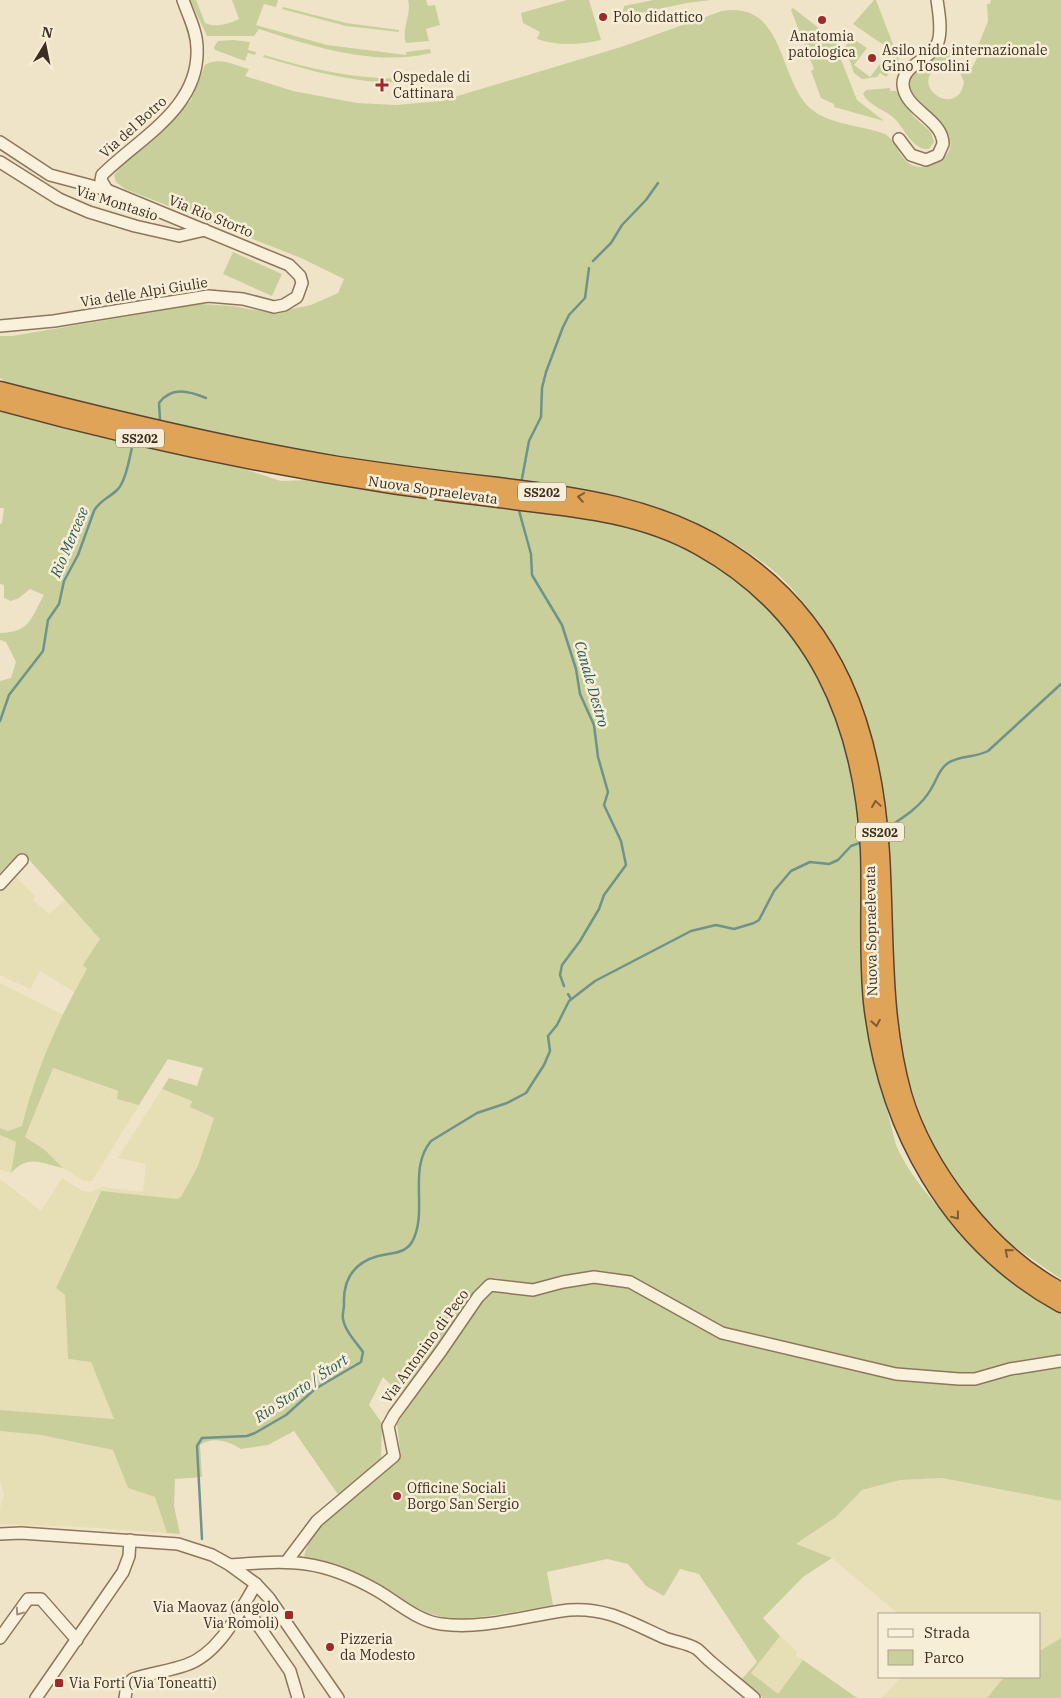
<svg xmlns="http://www.w3.org/2000/svg" width="1061" height="1698" font-family="'IBM Plex Serif',serif">
	<style>
		.farmland { fill: #e6deb5 }
		.green { fill: #c9cf9b; fill-rule: evenodd }
		.lines { fill: none; stroke-linecap: round; stroke-linejoin: round }
		.stream { stroke: #6f938a; stroke-width: 2.5 }
		.minor-casing { stroke: #8d765c; stroke-width: 14 }
		.highway-casing { stroke: #5b4430; stroke-width: 19 }
		.minor { stroke: #faf1dc; stroke-width: 11 }
		.highway { stroke: #e0a458; stroke-width: 16 }
		.oneway { stroke: #7e5d36 }
		.oneway2 { stroke: #9c907e }
		.poi-dot { fill: #9e2a2b; stroke: #f7eed8; stroke-width: 2 }
		.labels { text-anchor: middle; dominant-baseline: central; stroke-width: 5; stroke-linejoin: round; paint-order: stroke }
		.shield { fill: #f7eed8; stroke: #756857; stroke-width: 1 }
		.shield-label { font-size: 12px; font-weight: bold; fill: #3d2e20 }
		.poi-label { font-size: 14px; fill: #3d2e20; stroke: #f7eed8; text-anchor: start }
		.street-label { font-size: 14px; fill: #3d2e20; stroke: #f7eed8 }
		.water-label { font-size: 15px; font-style: italic; fill: #2f5d5a; stroke: #f7eed8 }
	</style>
	<rect width="100%" height="100%" fill="#f0e4c8"/>
	<!-- farmland -->
	<g class="farmland">
		<polygon points="14,875 35,896 33,900 49,914 65,900 100,939 84,965 87,969 74,992 40,971 30,989 0,975 0,889"/>
		<polygon points="0,983 63,1015 30,1096 22,1127 8,1131 0,1128"/>
		<polygon points="53,1068 118,1092 117,1099 139,1105 92,1181 84,1181 63,1168 45,1150 25,1137"/>
		<polygon points="162,1089 192,1101 190,1107 214,1118 197,1172 179,1203 99,1193 56,1287 65,1295 68,1359 91,1362 114,1419 0,1410 0,1179 41,1211 62,1178 82,1191 92,1192 103,1187 143,1192 146,1164 118,1158"/>
		<polygon points="0,1135 16,1142 11,1173 0,1170"/>
		<polygon points="0,1431 41,1435 113,1450 128,1488 155,1497 167,1533 83,1527 0,1524 0,1508 4,1495 0,1480"/>
		<polygon points="942,1478 1061,1501 1061,1638 1040,1651 1040,1614 898,1614 832,1558 796,1545 836,1517 862,1490 900,1480"/>
		<polygon points="780,1636 797,1652 796,1656 803,1660 778,1694 751,1673"/>
		<polygon points="901,1677 1004,1677 987,1698 882,1698"/>
	</g>
	<!-- green -->
	<g class="green">
		<path d="M190 0H196L205 23C216 28 228 24 239 19L232 0H278L276 7 264 4 256 25 327 45 406 55V52L430 49 431 53C375 67 311 46 259 29L254 36H207Z"/>
		<path d="M408 0H426L428 6 435 5 440 25 426 29 429 41 406 43C401 29 412 15 408 0Z"/>
		<path d="M567 0H589L601 40C580 45 557 46 537 39L540 32 523 23 521 13Z"/>
		<polygon points="653,0 711,0 687,3 630,15 631,20 626,20 622,16 624,6"/>
		<polygon points="874,0 876,0 899,60 886,77 880,73 877,77 862,79 854,73 845,47 852,38 867,48 854,65 870,77 891,50 853,24"/>
		<path d="M991 0H1061V1279L1013 1246 966 1198 930 1141 905 1071 871 1047 896 1145C916 1195 1012 1290 1061 1312V1357L975 1374H943L885 1369 815 1349 720 1328 623 1275 599 1271 529 1284 495 1278 479 1289 400 1394 383 1377 369 1405 382 1423 381 1458 339 1496 294 1431 268 1445 241 1449C228 1441 214 1436 200 1445L202 1477 175 1479 174 1506 180 1534 167 1533 155 1497 128 1488 113 1450 41 1435 0 1431V1410L114 1419 91 1362 68 1359 65 1295 56 1288 101 1191 177 1199 181 1197 198 1166 214 1118 190 1107 192 1101 162 1089 169 1078 197 1086 203 1068 168 1059 139 1105 117 1099 118 1091 53 1068 25 1137 45 1150 63 1168C40 1163 29 1154 11 1173L16 1142 0 1135V1128L8 1131 22 1126C35 1072 59 1018 87 969L83 965 100 939 23 853 0 874V681L11 678 16 662 6 642 0 640V633C31 632 30 619 44 595L30 589 19 598 11 601 4 598V585L0 584V524L2 523 4 508H0V410L49 424 55 396 7 383 0 378V336H12L201 304 232 306 272 313 311 305 338 293 344 279 301 258 125 189 116 182 114 175 121 167 179 113 191 100 205 65C218 56 235 65 249 69L245 76 293 91 357 103 396 105 441 101 621 47 722 11C785 0 778 79 810 108 829 125 861 125 885 134 897 141 898 158 912 165 919 168 927 168 934 164 983 139 907 108 908 83 909 70 935 59 943 44L957 55 954 66C948 64 941 63 936 68 910 88 958 119 964 82L959 70 960 67 972 68 977 58 973 50H962L956 45 978 46 988 21 987 4H990ZM293 449 438 471 436 499 309 480 281 481 229 464ZM649 505C696 519 761 553 793 590 803 602 812 615 821 627L798 641 776 616 723 569 639 522Z"/>
		<polygon points="283,7 346,23 399,30 399,32 346,26 282,9"/>
		<polygon points="793,8 825,33 827,31 838,40 836,47 857,100 884,121 834,107 834,104 821,98 811,71 814,69 791,10"/>
		<polygon points="233,40 250,42 248,50 256,52 255,55 248,53 245,61 215,50 214,47 218,41"/>
		<path d="M264 55C317 71 371 83 427 77V80C372 89 315 72 263 57Z"/>
		<path d="M890 88V91H896L914 117 931 132 934 142 929 149C914 151 905 130 896 120 887 110 870 107 863 94L866 90Z"/>
		<polygon points="233,252 282,274 272,296 223,274"/>
		<path d="M603 1282 626 1286 680 1316 832 1363 982 1382 1061 1366V1501L942 1478 900 1480 862 1490 836 1517 796 1544 832 1558 803 1577 763 1618 780 1636 751 1673 778 1694 803 1660 857 1698H763L741 1680 757 1662 699 1574 680 1569 664 1596 646 1586 628 1564 607 1559 547 1572 553 1605C523 1610 467 1623 439 1616 420 1612 408 1602 392 1592 364 1576 335 1564 304 1557 313 1514 368 1484 401 1458L397 1424 481 1299 494 1290 527 1294 546 1292 577 1283Z"/>
		<polygon points="1061,1638 1061,1698 987,1698 1004,1677 1040,1677 1040,1651"/>
	</g>
	<g class="lines">
		<!-- stream -->
		<g class="stream">
			<polyline points="593,261 611,243 622,225 646,200 658,183"/>
			<path d="M157 421 160 419 159 403C171 386 189 391 206 398"/>
			<polyline points="521,484 529,441 541,417 542,388 546,372 563,327 569,315 585,298 589,268"/>
			<polyline points="518,507 531,554 532,575 562,625 576,669 580,694 594,725 598,757 608,792 604,805 621,841 626,865 604,895 599,909 580,941 562,965 560,975 564,986"/>
			<path d="M0 721 9 695 43 651 48 620 59 604 64 581 78 555 94 511C99 501 109 498 117 490 126 482 130 455 133 443"/>
			<path d="M884 830C901 819 921 807 931 789 937 780 938 770 948 763 959 755 975 758 988 751L1061 684"/>
			<polyline points="568,994 571,999"/>
			<path d="M202 1539 197 1446 202 1438 247 1436 255 1433 286 1415 315 1389 361 1362 363 1352C356 1342 345 1331 343 1319 342 1314 344 1310 344 1304 343 1280 353 1263 378 1256 390 1253 405 1254 412 1242 429 1211 407 1170 431 1141L477 1113 507 1103 526 1093 544 1065 550 1051 548 1036 557 1025 569 1001 595 981 691 931 716 925 734 929 754 923 759 920 774 891 791 871 810 862 829 864 838 860 851 846 862 842"/>
		</g>
		<defs>
			<g id="minor">
				<path d="M899 139 911 155 926 160 938 155 943 144C943 119 905 110 903 85 902 64 932 60 938 42 942 30 939 13 937 0"/>
				<polyline points="0,142 50,175 107,190 289,265 300,276 302,283 297,297 284,305 274,307 243,299 208,296 54,321 0,326"/>
				<polyline points="0,162 59,199 89,212 135,226 179,236 205,230"/>
				<path d="M107 190 101 180 102 175C139 138 200 108 197 48 197 31 188 15 183 0"/>
				<polyline points="0,884 22,860"/>
				<polyline points="0,1534 21,1533 178,1544 212,1555 230,1565 256,1584 269,1598 338,1698"/>
				<polyline points="287,1561 317,1521 394,1456 388,1426 394,1415 441,1351 478,1297 490,1285 533,1290 563,1282 594,1277 630,1282 722,1333 896,1374 959,1379 975,1379 1010,1369 1061,1361"/>
				<path d="M230 1565C292 1560 322 1559 378 1591 398 1603 418 1621 441 1624 484 1630 527 1615 569 1610 607 1607 631 1623 665 1638 675 1642 688 1643 697 1649 702 1653 706 1658 711 1662 725 1674 740 1686 754 1698"/>
				<polyline points="244,1605 290,1671 298,1698"/>
				<polyline points="0,1638 28,1599 41,1599 77,1640"/>
				<polyline points="36,1698 123,1572 129,1556 130,1540"/>
				<path d="M125 1698 127 1685 133 1679C150 1673 169 1671 186 1665 219 1654 239 1612 256 1584"/>
			</g>
			<g id="highway">
				<path d="M0 390C112 419 224 446 338 465 391 473 445 480 498 486 579 496 658 506 728 551 837 620 874 731 881 854 886 936 881 1015 903 1094 915 1135 938 1174 964 1207 990 1240 1024 1271 1061 1291"/>
				<path d="M0 402C127 437 256 464 386 484 431 491 477 496 522 502 584 509 645 516 700 547 816 612 862 721 869 849 871 900 867 951 872 1002 886 1127 948 1242 1061 1304"/>
			</g>
		</defs>
		<!-- minor casing -->
		<use href="#minor" class="minor-casing"/>
		<!-- highway casing -->
		<use href="#highway" class="highway-casing"/>
		<!-- minor -->
		<use href="#minor" class="minor"/>
		<!-- highway -->
		<use href="#highway" class="highway"/>
	</g>
	<!-- one-way arrows -->
	<defs><path id="oneway-chevron" d="M-2-3.5L2.5 0L-2 3.5" fill="none" stroke-width="1.6" stroke-linecap="round" stroke-linejoin="round" transform="scale(1.25)"/></defs>
	<g class="oneway">
		<use href="#oneway-chevron" transform="translate(581 497) rotate(-171)"/>
		<use href="#oneway-chevron" transform="translate(876 804) rotate(-98)"/>
		<use href="#oneway-chevron" transform="translate(876 1023) rotate(81)"/>
		<use href="#oneway-chevron" transform="translate(956 1216) rotate(52)"/>
		<use href="#oneway-chevron" transform="translate(1008 1252) rotate(-139)"/>
	</g>
	<use class="oneway2" href="#oneway-chevron" transform="translate(19 1612) rotate(125)"/>
	<!-- markers -->
	<g class="poi-dot">
		<circle cx="603" cy="17" r="5"/>
		<circle cx="822" cy="20" r="5"/>
		<circle cx="872" cy="58" r="5"/>
		<path d="M379.5 77.5h5v5h5v5h-5v5h-5v-5h-5v-5h5z"/>
		<circle cx="397" cy="1496" r="5"/>
		<rect x="284" y="1610" width="10" height="10" rx="2.5"/>
		<circle cx="330" cy="1647" r="5"/>
		<rect x="54" y="1678" width="10" height="10" rx="2.5"/>
	</g>
	<g class="labels">
		<!-- shield labels -->
		<g class="shield">
			<rect x="116" y="428.5" width="48" height="19" rx="4"/>
			<rect x="518" y="482.5" width="48" height="19" rx="4"/>
			<rect x="856" y="822.5" width="48" height="19" rx="4"/>
		</g>
		<g class="shield-label">
			<text x="140" y="438">SS202</text>
			<text x="542" y="492">SS202</text>
			<text x="880" y="832">SS202</text>
		</g>
		<!-- poi labels -->
		<g class="poi-label">
			<text x="613" y="17">Polo didattico</text>
			<text x="822" y="36" text-anchor="middle">Anatomia<tspan x="822" dy="16">patologica</tspan></text>
			<text x="882" y="50">Asilo nido internazionale<tspan x="882" dy="16">Gino Tosolini</tspan></text>
			<text x="393" y="77">Ospedale di<tspan x="393" dy="16">Cattinara</tspan></text>
			<text x="407" y="1488">Officine Sociali<tspan x="407" dy="16">Borgo San Sergio</tspan></text>
			<text x="279" y="1607" text-anchor="end">Via Maovaz (angolo<tspan x="279" dy="16">Via Romoli)</tspan></text>
			<text x="340" y="1639">Pizzeria<tspan x="340" dy="16">da Modesto</tspan></text>
			<text x="69" y="1683">Via Forti (Via Toneatti)</text>
		</g>
		<!-- street labels -->
		<g class="street-label">
			<text transform="translate(133 127) rotate(-42)">Via del Botro</text>
			<text transform="translate(117 203) rotate(18)">Via Montasio</text>
			<text transform="translate(211 216) rotate(22)">Via Rio Storto</text>
			<text transform="translate(144 292) rotate(-9)">Via delle Alpi Giulie</text>
			<text transform="translate(433 490) rotate(8)">Nuova Sopraelevata</text>
			<text transform="translate(871 931) rotate(-91)">Nuova Sopraelevata</text>
			<text transform="translate(425 1346) rotate(-54)">Via Antonino di Peco</text>
		</g>
		<!-- water labels -->
		<g class="water-label">
			<text transform="translate(69 542) rotate(-67)">Rio Mercese</text>
			<text transform="translate(592 684) rotate(74)">Canale Destro</text>
			<text transform="translate(301 1388) rotate(-34)">Rio Storto / Štort</text>
		</g>
	</g>
	<!-- legend -->
	<rect x="878" y="1613" width="162" height="65" fill="#f7eed8" stroke="#ada18e"/>
	<rect x="888" y="1629" width="25" height="8" fill="#faf1dc" stroke="#ada18e"/>
	<text x="924" y="1638" font-size="15" fill="#3d2e20">Strada</text>
	<rect x="888" y="1650" width="25" height="15" fill="#c9cf9b" stroke="#ada18e"/>
	<text x="924" y="1663" font-size="15" fill="#3d2e20">Parco</text>
	<!-- north arrow -->
	<g transform="translate(45 45) rotate(10)" stroke="#f7eed8" stroke-width="4" paint-order="stroke">
	<path d="M0-4L9 19L0 12L-9 19Z" fill="#3d2e20"/>
	<text y="-8" font-size="14" font-weight="bold" text-anchor="middle" fill="#3d2e20">N</text>
	</g>
</svg>
